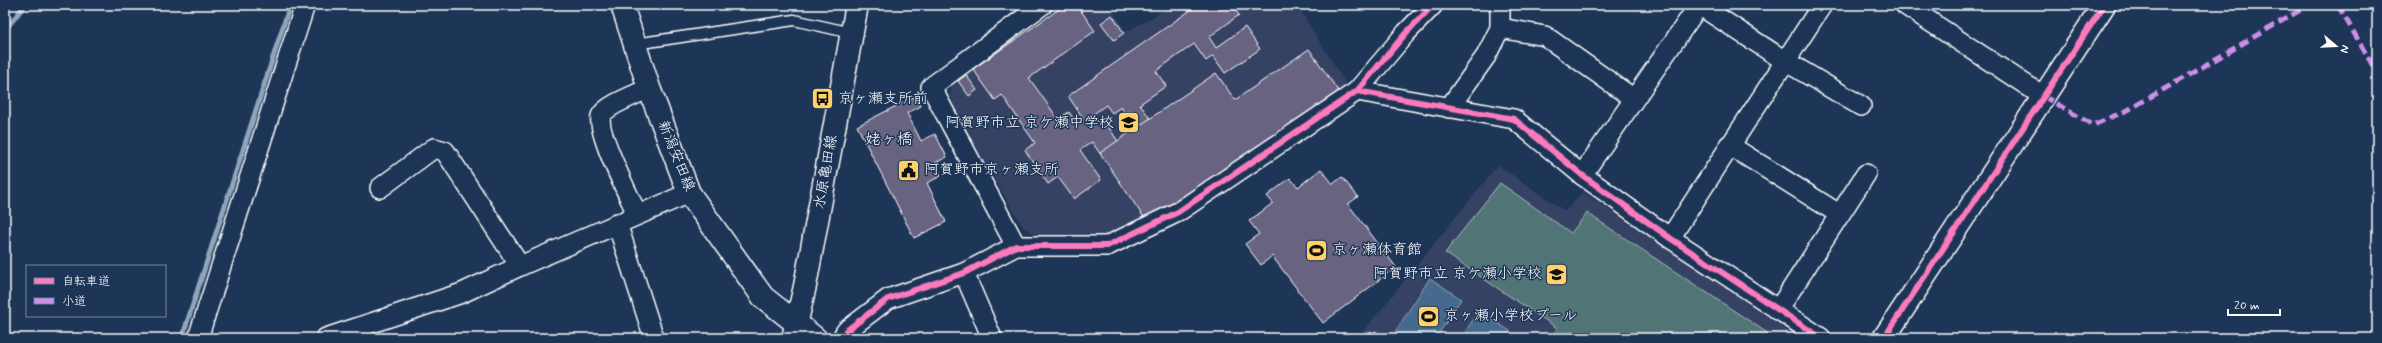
<svg xmlns="http://www.w3.org/2000/svg" width="2382" height="343" font-family="Mynerve,'Klee One',sans-serif">
	<style>
		.built { fill: #344364 }
		.green { fill: #517576; stroke: #a8baba }
		.water { fill: #456b8d; stroke: #8fa6bb }
		.lines { fill: none; stroke-linecap: round; stroke-linejoin: round }
		.stream { stroke: #8fa6bb; stroke-width: 5 }
		.building { fill: #686481; stroke: #fff }
		.service-casing { stroke: #fff; stroke-width: 13 }
		.minor-casing { stroke: #fff; stroke-width: 22 }
		.tertiary-casing { stroke: #fff; stroke-width: 25 }
		.secondary-casing { stroke: #fff; stroke-width: 25 }
		.primary-casing { stroke: #fff; stroke-width: 25 }
		.service { stroke: #1d3557; stroke-width: 10 }
		.minor { stroke: #1d3557; stroke-width: 19 }
		.tertiary { stroke: #1d3557; stroke-width: 22 }
		.secondary { stroke: #1d3557; stroke-width: 22 }
		.primary { stroke: #1d3557; stroke-width: 22 }
		.quiet { stroke: #ce8fe9; stroke-width: 5; stroke-dasharray: 10 5; stroke-linecap: butt }
		.cycleway-casing { stroke: #1d3557; stroke-width: 8 }
		.cycleway { stroke: #fd7abc; stroke-width: 6 }
		.labels { text-anchor: middle; dominant-baseline: central; stroke-width: 3; stroke-linejoin: round; paint-order: stroke }
		.poi-label { font-size: 15px; fill: #fff; stroke: #1d3557; text-anchor: start }
		.street-label { font-size: 15px; fill: #fff; stroke: #1d3557 }
		.neighbourhood-label { font-size: 16px; fill: #fff; stroke: #1d3557 }
	</style>
	<rect width="100%" height="100%" fill="#1d3557"/>
	<filter id="ink" filterUnits="userSpaceOnUse"><feTurbulence type="fractalNoise" baseFrequency=".025" numOctaves="2"/><feDisplacementMap in="SourceGraphic" scale="8" xChannelSelector="R" yChannelSelector="G"/><feConvolveMatrix kernelMatrix="1 2 1 2 8 2 1 2 1" color-interpolation-filters="sRGB"/></filter>
	<g filter="url(#ink)">
		<!-- built -->
		<g class="built">
			<polygon points="1056,5 1109,5 1126,32 1174,5 1297,5 1349,89 1159,218 1099,245 1050,243 1023,227 949,103 953,80"/>
			<polygon points="1498,165 1565,211 1583,192 1799,338 1358,338"/>
		</g>
		<!-- green -->
		<polygon class="green" points="1500,183 1571,233 1587,213 1775,338 1551,338 1557,328 1445,253"/>
		<!-- water -->
		<g class="water">
			<polygon points="1430,278 1461,299 1436,338 1403,338 1395,332"/>
			<polygon points="1479,311 1510,331 1506,338 1461,338"/>
		</g>
		<g class="lines">
			<!-- stream -->
			<g class="stream">
				<polyline points="5,30 25,5"/>
				<polyline points="182,338 290,5"/>
			</g>
		</g>
		<!-- building -->
		<g class="building">
			<polygon points="1065,5 1077,5 1095,31 1029,78 1058,119 1069,112 1076,123 1083,118 1068,96 1198,5 1232,5 1239,15 1209,37 1216,48 1245,27 1260,49 1225,73 1213,56 1206,61 1194,44 1156,71 1166,86 1140,104 1151,120 1141,126 1130,110 1125,113 1121,107 1112,113 1106,105 1092,115 1096,121 1102,117 1119,143 1101,155 1092,142 1080,150 1101,180 1074,199 1058,177 1048,184 1025,150 1035,143 1002,95 995,100 973,69"/>
			<polygon points="1112,15 1124,33 1114,40 1101,23"/>
			<polygon points="1309,49 1339,92 1157,217 1154,212 1145,219 1100,153 1216,73 1235,100"/>
			<polygon points="966,75 977,90 969,96 958,81"/>
			<polygon points="916,96 921,106 907,113 921,141 935,134 947,157 935,163 941,176 927,183 946,222 914,238 857,126"/>
			<polygon points="1321,169 1333,184 1342,177 1358,197 1348,204 1396,267 1323,323 1272,256 1261,265 1245,244 1259,234 1249,221 1273,203 1267,196 1290,178 1298,187"/>
			<polygon points="1375,331 1386,338 1370,338"/>
		</g>
		<g class="lines">
			<defs>
				<polyline id="service" points="635,44 794,20 852,33"/>
				<g id="minor">
					<polyline points="1699,5 1785,61 1861,106"/>
					<polyline points="1905,5 2043,96"/>
					<polyline points="1500,28 1545,36 1634,99"/>
					<polyline points="1357,91 1514,119 1582,175 1670,238 1821,338"/>
					<polyline points="1449,108 1486,56 1500,28 1500,5"/>
					<polyline points="1729,145 1839,214"/>
					<polyline points="1582,175 1699,5"/>
					<polyline points="380,188 434,148 445,151 520,266"/>
					<path d="M637 214C629 196 596 131 601 116 606 105 638 94 649 88"/>
					<polyline points="617,223 654,338"/>
					<polyline points="1670,238 1822,5"/>
					<polyline points="1016,246 931,87 1042,5"/>
					<polyline points="964,273 992,338"/>
					<polyline points="1778,310 1866,174"/>
					<polyline points="198,338 305,5"/>
					<polyline points="326,338 462,293 520,266 689,193"/>
					<polyline points="842,338 846,331 888,299 964,273 1016,246 1107,246 1178,212 1357,91 1406,33 1433,5"/>
				</g>
				<polyline id="tertiary" points="1884,338 2104,5"/>
				<polyline id="secondary" points="793,338 805,286 857,5"/>
				<polyline id="primary" points="622,5 649,88 689,193 763,297 815,338"/>
			</defs>
			<!-- service casing -->
			<use href="#service" class="service-casing"/>
			<!-- minor casing -->
			<use href="#minor" class="minor-casing"/>
			<!-- tertiary casing -->
			<use href="#tertiary" class="tertiary-casing"/>
			<!-- secondary casing -->
			<use href="#secondary" class="secondary-casing"/>
			<!-- primary casing -->
			<use href="#primary" class="primary-casing"/>
			<!-- service -->
			<use href="#service" class="service"/>
			<!-- minor -->
			<use href="#minor" class="minor"/>
			<!-- tertiary -->
			<use href="#tertiary" class="tertiary"/>
			<!-- secondary -->
			<use href="#secondary" class="secondary"/>
			<!-- primary -->
			<use href="#primary" class="primary"/>
			<!-- quiet -->
			<g class="quiet">
				<polyline points="2338,5 2377,73"/>
				<polyline points="2043,96 2093,125 2128,110 2309,5"/>
			</g>
			<defs>
				<g id="cycleway">
					<polyline points="1357,91 1514,119 1582,175 1670,238 1821,338"/>
					<polyline points="842,338 846,331 888,299 964,273 1016,246 1107,246 1178,212 1357,91 1406,33 1433,5"/>
					<polyline points="1884,338 2104,5"/>
				</g>
			</defs>
			<!-- cycleway casing -->
			<use href="#cycleway" class="cycleway-casing"/>
			<!-- cycleway -->
			<use href="#cycleway" class="cycleway"/>
		</g>
	</g>
	<!-- icons -->
	<defs>
		<symbol id="bus-square" viewBox="-11 -11 22 22"><rect x="-9" y="-9" width="18" height="18" rx="4" fill="#ffd166" stroke="#1d3557"/><path d="M-5-6H5V4H4V6H2V4H-2V6H-4V4H-5ZM-3.5-4V0h7V-4ZM-3.5 1.2v1.5H-2V1.2ZM2 1.2v1.5H3.5V1.2Z" fill="#111"/></symbol>
		<symbol id="school-square" viewBox="-11 -11 22 22"><rect x="-9" y="-9" width="18" height="18" rx="4" fill="#ffd166" stroke="#1d3557"/><path d="M0-5L7-2L0 1L-7-2ZM-4 1L0 2.5L4 1V4Q0 6-4 4Z" fill="#111"/></symbol>
		<symbol id="civic-square" viewBox="-11 -11 22 22"><rect x="-9" y="-9" width="18" height="18" rx="4" fill="#ffd166" stroke="#1d3557"/><path d="M-.6-6.5H3V-4.5H.6V-3L4-1V1h2V6H-6V1h2V-1L-.6-3ZM-1.2 2.5V6h2.4V2.5Z" fill="#111"/></symbol>
		<symbol id="stadium-square" viewBox="-11 -11 22 22"><rect x="-9" y="-9" width="18" height="18" rx="4" fill="#ffd166" stroke="#1d3557"/><path d="M0-5a6.5 5 0 1 0 0 10a6.5 5 0 1 0 0-10ZM-3.5-1.8h7v3.6h-7Z" fill="#111"/></symbol>
	</defs>
	<g fill-rule="evenodd">
		<use href="#bus-square" x="810" y="86" width="25" height="25"/>
		<use href="#school-square" x="1116" y="110" width="25" height="25"/>
		<use href="#civic-square" x="896" y="158" width="25" height="25"/>
		<use href="#stadium-square" x="1304" y="238" width="25" height="25"/>
		<use href="#school-square" x="1544" y="262" width="25" height="25"/>
		<use href="#stadium-square" x="1416" y="304" width="25" height="25"/>
	</g>
	<g class="labels">
		<!-- poi labels -->
		<g class="poi-label">
			<text x="838" y="99">京ヶ瀬支所前</text>
			<text x="1114" y="123" text-anchor="end">阿賀野市立 京ケ瀬中学校</text>
			<text x="924" y="170">阿賀野市京ヶ瀬支所</text>
			<text x="1332" y="250">京ヶ瀬体育館</text>
			<text x="1542" y="274" text-anchor="end">阿賀野市立 京ケ瀬小学校</text>
			<text x="1444" y="316">京ヶ瀬小学校プール</text>
		</g>
		<!-- street labels -->
		<g class="street-label">
			<text transform="translate(676 156) rotate(68)">新潟安田線</text>
			<text transform="translate(826 172) rotate(-80)">水原亀田線</text>
		</g>
		<!-- neighbourhood labels -->
		<g class="neighbourhood-label">
			<text x="889" y="139">姥ヶ橋</text>
		</g>
	</g>
	<!-- margin -->
	<rect width="2382" height="343" fill="none" stroke="#1d3557" stroke-width="20"/>
	<rect x="10" y="10" width="2362" height="323" fill="none" stroke="#fff" stroke-width="1.5" filter="url(#ink)"/>
	<!-- legend -->
	<rect x="26" y="265" width="140" height="52" fill="#1d3557" stroke="#77869a"/>
	<rect x="34" y="278" width="20" height="6" fill="#fd7abc" stroke="#77869a"/>
	<text x="62" y="285" font-size="12" fill="#ffffff">自転車道</text>
	<rect x="34" y="298" width="20" height="6" fill="#ce8fe9" stroke="#77869a"/>
	<text x="62" y="305" font-size="12" fill="#ffffff">小道</text>
	<!-- north arrow -->
	<g transform="translate(2336 46) rotate(109)" stroke="#1d3557" stroke-width="3" paint-order="stroke">
	<path d="M0-3L7 15L0 10L-7 15Z" fill="#ffffff"/>
	<text y="-6" font-size="11" font-weight="bold" text-anchor="middle" fill="#ffffff">N</text>
	</g>
	<!-- scale -->
	<path d="M2228 309v6h52v-6" fill="none" stroke="#ffffff" stroke-width="2"/>
	<text x="2234" y="309" font-size="12" fill="#ffffff" stroke="#1d3557" stroke-width="3" paint-order="stroke">20 m</text>
</svg>
